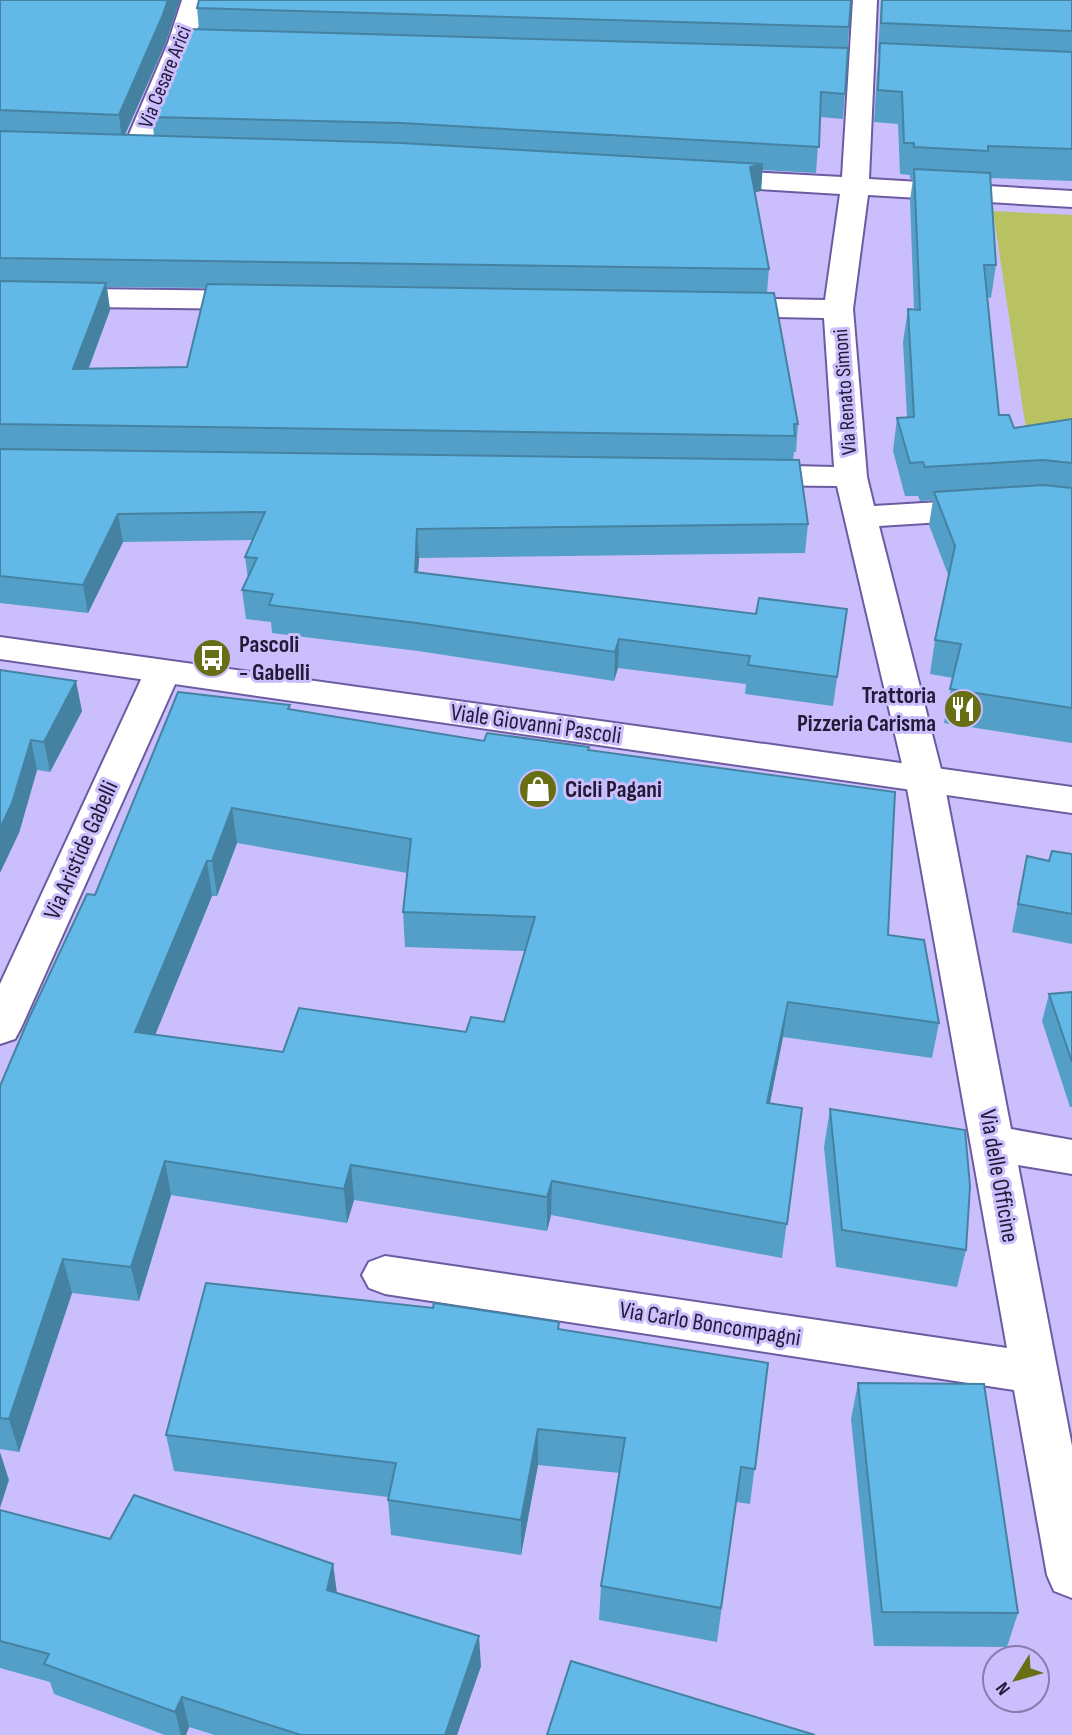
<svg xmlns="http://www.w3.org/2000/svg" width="1072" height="1735" font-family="'Sofia Sans Condensed',sans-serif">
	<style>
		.green { fill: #b8c262 }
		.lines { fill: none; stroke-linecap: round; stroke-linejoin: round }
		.minor-casing { stroke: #6d5ba1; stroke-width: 4 }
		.tertiary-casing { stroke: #6d5ba1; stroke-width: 4 }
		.minor { fill: #fff; fill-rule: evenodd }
		.tertiary { fill: #fff; fill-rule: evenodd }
		.wall { fill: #549fc8; fill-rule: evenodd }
		.shaded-wall { fill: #4582a2 }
		.building { fill: #62b9e8; stroke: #4582a2; stroke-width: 2; fill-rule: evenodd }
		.labels { text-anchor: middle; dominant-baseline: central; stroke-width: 6; stroke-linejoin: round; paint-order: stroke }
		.far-street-label { font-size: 21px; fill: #221a37; stroke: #cbbefc }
		.poi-label { font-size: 24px; font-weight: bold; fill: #221a37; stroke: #cbbefc; text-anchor: start }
		.street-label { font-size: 24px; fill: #221a37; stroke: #cbbefc }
	</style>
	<rect width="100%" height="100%" fill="#cbbefc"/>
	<!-- green -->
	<polygon class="green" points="993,211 1072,215 1072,435 1028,442"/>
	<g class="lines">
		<defs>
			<g id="minor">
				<polygon points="182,0 206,0 194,43 147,153 144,159 134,161 124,159 121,153 168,43"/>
				<polygon points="853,0 877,0 869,179 1072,191 1072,207 868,195 853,309 867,477 874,506 1037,496 1072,500 1072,520 1037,516 879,526 943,777 1011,1129 1072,1140 1072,1174 1018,1165 1072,1446 1072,1598 1054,1591 1047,1575 1014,1390 385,1294 369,1288 362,1275 369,1262 385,1256 1007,1348 905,777 837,486 748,485 737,482 732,475 737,468 748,465 834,467 824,318 723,316 713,313 708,307 713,301 723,298 825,300 840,194 711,186 701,184 697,178 701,172 711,170 842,177"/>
				<polygon points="0,288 257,291 267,294 272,300 267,306 257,309 0,306"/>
				<polygon points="162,661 174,665 180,673 21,1028 15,1039 0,1044 0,984 144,673 150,665"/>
			</g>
			<polygon id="tertiary" points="0,637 1072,787 1072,813 0,659"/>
		</defs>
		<!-- minor casing -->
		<use href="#minor" class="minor-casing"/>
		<!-- tertiary casing -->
		<use href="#tertiary" class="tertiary-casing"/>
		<!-- minor -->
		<use href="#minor" class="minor"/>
		<!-- tertiary -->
		<use href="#tertiary" class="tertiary"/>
	</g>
	<!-- wall -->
	<g class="wall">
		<path d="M0 0 166 42 125 135 154 136 152 117 199 29 197 8 851 0 843 119 820 117 816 173 762 170 761 191 755 192 769 269 767 292 798 424 796 452H794L793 460 808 524 805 553 419 558 418 572 843 637 833 706 745 694 746 684 618 668 614 681 418 651 272 633 271 622 246 619 242 590 248 579 245 557 252 540 123 542 88 613 0 603ZM107 287 206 288 187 367 89 368 110 310Z"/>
		<polygon points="881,0 1072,0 1072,181 990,178 996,265 991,298 987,297 999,415 1014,428 1072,419 1072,743 944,723 953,678 930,674 935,640 949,577 929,525 933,500 920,501 918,496 905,496 893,451 897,418 907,417 903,342 908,309 914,310 910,200 913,179 910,179 910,175 900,174 898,124 874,122 877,74 879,54 878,53"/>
		<polygon points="0,670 82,711 50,772 37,770 19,833"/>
		<path d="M290 709 484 741 589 747V750L888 935 939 1023 932 1058 783 1037 770 1103 802 1108 782 1258 551 1215 547 1231 354 1200 347 1223 171 1195 139 1301 72 1293 19 1452 0 1449V1086L95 895ZM237 843 407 873 403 912 405 947 525 951 504 1022 466 1032 283 1052 155 1035 212 896H217Z"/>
		<polygon points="1072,854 1072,944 1012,932 1027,856 1049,861"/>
		<polygon points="1072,992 1072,1107 1070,1107 1042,1021 1049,994"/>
		<polygon points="830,1109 966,1250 957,1287 836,1267 824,1147"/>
		<polygon points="559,1322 559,1329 768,1363 750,1504 736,1502 717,1642 599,1620 601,1586 620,1473 538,1465 521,1555 391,1535 388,1500 388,1497 174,1471 166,1435"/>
		<polygon points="858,1383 1018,1613 1007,1647 874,1646 851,1419"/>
		<polygon points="0,1510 110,1539 333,1564 337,1593 481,1666 457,1735 215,1735 189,1727 186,1735 165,1735 54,1694 50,1682 0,1668"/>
	</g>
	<!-- shaded-wall -->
	<g class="shaded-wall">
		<polygon points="168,0 180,0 166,42 122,141 119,115"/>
		<polygon points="763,164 761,191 748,194 750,167"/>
		<polygon points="106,283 110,310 78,396 73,369"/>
		<polygon points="118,514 123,542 88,613 83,585"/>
		<polygon points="417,529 419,558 416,600 415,572"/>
		<polygon points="619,639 618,668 614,681 615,652"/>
		<polygon points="76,681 82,711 50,772 44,742"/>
		<polygon points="31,740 37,770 19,833 0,873 0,828"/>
		<polygon points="232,808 237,843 217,896 212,861"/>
		<polygon points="207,861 212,896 142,1067 135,1032"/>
		<polygon points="788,1002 783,1037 763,1137 767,1103"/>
		<polygon points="165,1161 171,1195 139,1301 131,1267"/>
		<polygon points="351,1165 354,1200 347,1223 344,1189"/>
		<polygon points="552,1181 551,1215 547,1231 547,1197"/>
		<polygon points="63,1259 72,1293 19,1452 9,1419"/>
		<polygon points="538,1429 538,1465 521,1555 521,1520"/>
		<polygon points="0,1452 9,1480 0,1508"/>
		<polygon points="333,1564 337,1595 327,1590"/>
		<polygon points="479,1636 481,1666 457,1735 445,1735"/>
		<polygon points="182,1697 189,1727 186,1735 181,1735 175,1712"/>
	</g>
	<!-- building -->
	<g class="building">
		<polygon points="0,0 168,0 162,17 119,115 0,110"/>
		<polygon points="199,0 851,0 849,27 197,8"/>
		<polygon points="882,0 1072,0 1072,31 881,23"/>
		<polygon points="189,29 848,48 845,94 821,92 819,147 401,123 152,117"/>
		<polygon points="880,43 1072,52 1072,149 988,146 988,151 914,147 914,143 904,143 902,92 878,90"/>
		<polygon points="0,131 401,143 763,164 750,167 769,269 0,258"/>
		<polygon points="914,169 990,173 996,265 984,265 999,415 1009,415 1014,428 1072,419 1072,463 1043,460 925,467 923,462 910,463 897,418 914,417 908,309 920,310"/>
		<polygon points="0,281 106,283 73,369 187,367 207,284 774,293 798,424 794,424 795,436 0,424"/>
		<polygon points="0,449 799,460 808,524 417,529 415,572 756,614 759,598 847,609 837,677 748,665 750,656 619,639 615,652 417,623 269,605 273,594 242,590 257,558 245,557 265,512 118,514 83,585 0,576"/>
		<polygon points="1043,485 1072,488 1072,708 950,689 961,644 935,640 955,546 934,492"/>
		<polygon points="0,670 76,681 44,742 31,740 12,803 0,828"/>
		<path d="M178 692 290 705 288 709 484 741 487 733 589 747 588 750 895 792 888 935 924 940 939 1023 788 1002 767 1103 802 1108 787 1224 552 1181 547 1197 351 1165 344 1189 165 1161 131 1267 63 1259 9 1419 0 1418V1086L29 1018 87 894 95 895ZM232 808 411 839 403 912 535 917 504 1022 471 1017 466 1032 299 1008 283 1052 135 1032 207 861H212Z"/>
		<polygon points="1052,851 1072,854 1072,914 1018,904 1027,856 1049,861"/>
		<polygon points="1072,992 1072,1062 1049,994"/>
		<polygon points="830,1109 965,1130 970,1186 966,1250 842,1230"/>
		<polygon points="206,1283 433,1308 434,1303 559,1322 558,1329 768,1363 755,1469 741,1467 721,1608 601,1586 625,1438 538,1429 521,1520 388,1500 396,1463 166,1435"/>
		<polygon points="858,1383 984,1384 1018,1613 882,1612"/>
		<polygon points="134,1495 333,1564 327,1590 479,1636 445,1735 301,1735 182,1697 175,1712 44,1664 49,1654 0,1641 0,1510 110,1539"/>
		<polygon points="571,1661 815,1735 547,1735"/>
	</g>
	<!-- icons -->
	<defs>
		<symbol id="bus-disc" viewBox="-11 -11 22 22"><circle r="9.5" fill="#676e14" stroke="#cbbefc"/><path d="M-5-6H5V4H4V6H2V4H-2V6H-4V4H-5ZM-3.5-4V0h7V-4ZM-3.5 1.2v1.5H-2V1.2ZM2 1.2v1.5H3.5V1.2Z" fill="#fff"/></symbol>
		<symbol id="restaurant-disc" viewBox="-11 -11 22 22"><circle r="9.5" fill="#676e14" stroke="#cbbefc"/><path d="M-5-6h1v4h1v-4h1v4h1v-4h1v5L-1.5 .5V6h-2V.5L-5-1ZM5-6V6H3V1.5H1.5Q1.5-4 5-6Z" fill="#fff"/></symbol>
		<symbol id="shop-disc" viewBox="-11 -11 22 22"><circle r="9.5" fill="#676e14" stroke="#cbbefc"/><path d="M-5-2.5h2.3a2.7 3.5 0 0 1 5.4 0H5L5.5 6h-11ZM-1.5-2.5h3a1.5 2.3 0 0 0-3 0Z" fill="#fff"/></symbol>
	</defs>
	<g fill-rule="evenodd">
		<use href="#bus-disc" x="190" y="636" width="44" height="44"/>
		<use href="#restaurant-disc" x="941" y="687" width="44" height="44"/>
		<use href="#shop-disc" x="516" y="767" width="44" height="44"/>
	</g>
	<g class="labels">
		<!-- far-street labels -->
		<g class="far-street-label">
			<text transform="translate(165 77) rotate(-68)">Via Cesare Arici</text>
			<text transform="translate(845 392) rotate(-94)">Via Renato Simoni</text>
		</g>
		<!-- poi labels -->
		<g class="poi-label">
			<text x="239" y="644">Pascoli<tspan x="239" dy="28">- Gabelli</tspan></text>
			<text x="936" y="695" text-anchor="end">Trattoria<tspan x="936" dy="28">Pizzeria Carisma</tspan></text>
			<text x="565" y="789">Cicli Pagani</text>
		</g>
		<!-- street labels -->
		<g class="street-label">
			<text transform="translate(536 724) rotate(8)">Viale Giovanni Pascoli</text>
			<text transform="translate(81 850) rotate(-66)">Via Aristide Gabelli</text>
			<text transform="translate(999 1176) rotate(80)">Via delle Officine</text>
			<text transform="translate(710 1324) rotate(9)">Via Carlo Boncompagni</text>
		</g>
	</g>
	<!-- north arrow -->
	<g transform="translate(1016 1679) rotate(233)"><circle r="33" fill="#cbbefc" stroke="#877cad" stroke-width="2"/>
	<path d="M0-5L12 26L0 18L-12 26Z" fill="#676e14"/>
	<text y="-10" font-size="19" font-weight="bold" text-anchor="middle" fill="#221a37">N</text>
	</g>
</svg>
